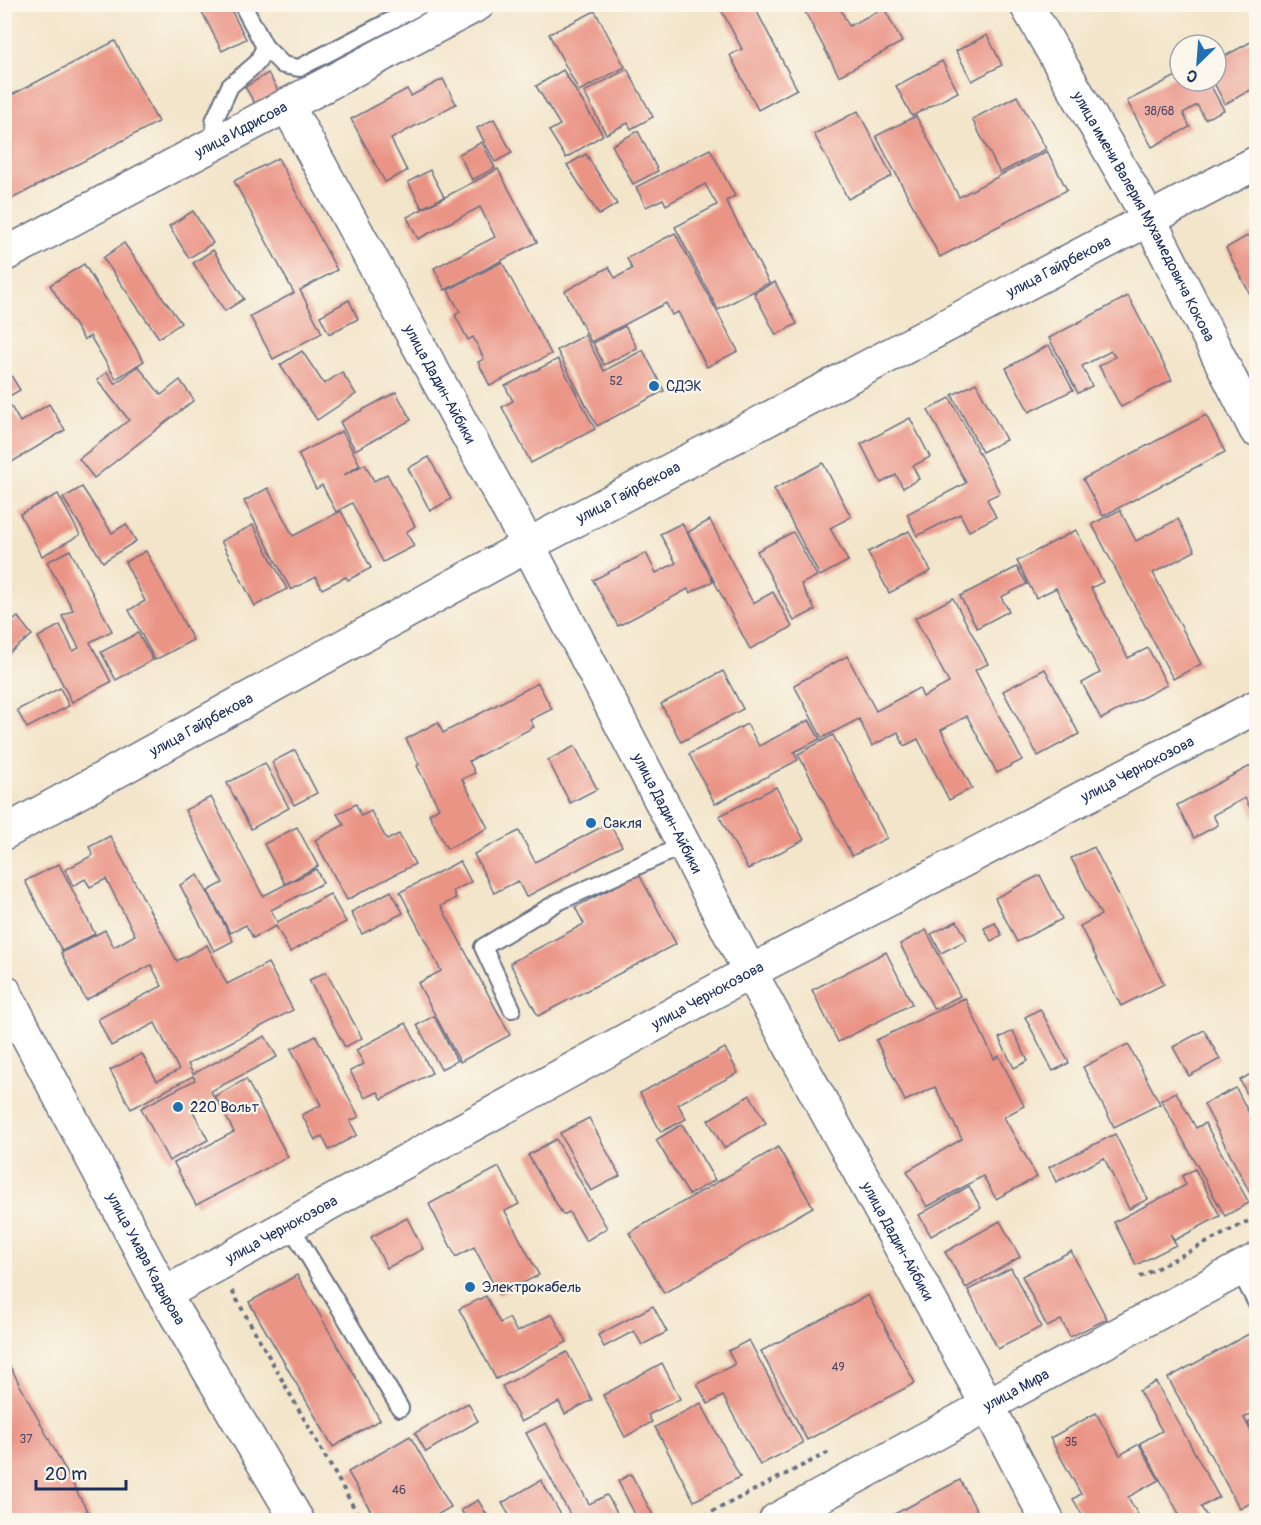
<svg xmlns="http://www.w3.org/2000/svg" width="1261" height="1525" font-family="Pangolin,sans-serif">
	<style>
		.building { fill: #ea9486 }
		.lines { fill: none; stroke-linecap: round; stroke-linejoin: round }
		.lane-casing { stroke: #676f84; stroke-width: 20 }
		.street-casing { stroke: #676f84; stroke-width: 36 }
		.secondary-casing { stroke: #676f84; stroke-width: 36 }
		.path { stroke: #676f84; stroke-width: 4; stroke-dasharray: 4.5 4.5; stroke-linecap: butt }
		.lane { stroke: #fff; stroke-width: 16 }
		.street { stroke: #fff; stroke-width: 33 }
		.secondary { stroke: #fff; stroke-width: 33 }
		.poi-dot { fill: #1f6fb2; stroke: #fbf7ec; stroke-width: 2 }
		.labels { text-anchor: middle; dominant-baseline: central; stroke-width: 4.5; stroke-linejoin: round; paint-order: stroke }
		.number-label { font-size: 12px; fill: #4f4868 }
		.street-label { font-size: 15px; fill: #1b2f5e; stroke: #fbf7ec }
		.poi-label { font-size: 15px; fill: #1b2f5e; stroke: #fbf7ec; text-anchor: start }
	</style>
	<rect width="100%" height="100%" fill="#fbf7ec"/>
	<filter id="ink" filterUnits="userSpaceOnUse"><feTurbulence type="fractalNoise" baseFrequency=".0167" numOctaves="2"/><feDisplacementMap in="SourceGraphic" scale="12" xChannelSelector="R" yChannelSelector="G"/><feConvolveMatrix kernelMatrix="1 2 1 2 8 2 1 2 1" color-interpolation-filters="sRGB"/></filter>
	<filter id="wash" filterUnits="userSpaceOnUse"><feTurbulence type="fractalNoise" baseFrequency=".008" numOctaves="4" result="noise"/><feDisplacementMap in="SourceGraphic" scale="24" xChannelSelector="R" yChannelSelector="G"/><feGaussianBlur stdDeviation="1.35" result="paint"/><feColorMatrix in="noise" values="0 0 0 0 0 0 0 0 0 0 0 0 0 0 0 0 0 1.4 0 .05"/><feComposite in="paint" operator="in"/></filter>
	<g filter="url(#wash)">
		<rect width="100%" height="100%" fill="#f3e5ca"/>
		<g id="blocks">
			<!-- building -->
			<g class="building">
				<polygon points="198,4 228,4 246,39 222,51"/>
				<polygon points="718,4 753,4 797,89 758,110 730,55 742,49"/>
				<polygon points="801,4 838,4 849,26 884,8 902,42 839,76"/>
				<polygon points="595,11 625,67 579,91 549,34"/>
				<polygon points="987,35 1002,65 972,81 956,51"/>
				<polygon points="1256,39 1256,87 1225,104 1213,81 1216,81 1216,61"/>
				<polygon points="115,41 158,122 4,203 4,99"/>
				<polygon points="942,61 958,92 912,116 896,86"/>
				<polygon points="627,69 653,117 631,129 628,123 606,134 584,92"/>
				<polygon points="563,70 603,135 566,158 549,131 560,125 536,86"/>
				<polygon points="268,73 283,99 260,112 245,87"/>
				<polygon points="1180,74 1180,81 1208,81 1224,110 1205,119 1197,105 1183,113 1190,127 1152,147 1127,101"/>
				<polygon points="443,79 456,104 391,139 407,171 385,182 351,119 407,89 411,96"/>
				<polygon points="1017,96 1046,149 1000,173 972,119"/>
				<polygon points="858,111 892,176 848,199 814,134"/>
				<polygon points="916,116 959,197 1047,151 1067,190 940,257 876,136"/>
				<polygon points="494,119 512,153 495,162 477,128"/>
				<polygon points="638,131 658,171 633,184 612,145"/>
				<polygon points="482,142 495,168 472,180 459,154"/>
				<polygon points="710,149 735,196 726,201 769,283 718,310 675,227 717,205 705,184 666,205 663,199 646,207 636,187"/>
				<polygon points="586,154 617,204 599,215 567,165"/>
				<polygon points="278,158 337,270 300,290 322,333 273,359 250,316 294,293 234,181"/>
				<polygon points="498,169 537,242 445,290 434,268 495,237 480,207 418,239 407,217"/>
				<polygon points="430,170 444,197 422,208 408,182"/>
				<polygon points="193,211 213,243 189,258 169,226"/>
				<polygon points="1256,231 1256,291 1250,294 1226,248"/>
				<polygon points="675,233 738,351 707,367 678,312 672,315 666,303 591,342 565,291 609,267 615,278 632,269 627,258"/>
				<polygon points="124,243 181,323 159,338 103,258"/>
				<polygon points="213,250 244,299 225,311 193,263"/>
				<polygon points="502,262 551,354 490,386 478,362 484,359 473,337 468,340 455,315 460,312 448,290"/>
				<polygon points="84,264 144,361 116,379 90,336 84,340 50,285"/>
				<polygon points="775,282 797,324 776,335 754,293"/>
				<polygon points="1128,296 1172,380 1121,407 1099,366 1115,357 1111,351 1082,366 1092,386 1078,393 1049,338"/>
				<polygon points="1256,298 1256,313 1250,301"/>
				<polygon points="349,300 358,319 329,334 320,316"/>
				<polygon points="625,326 637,348 604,365 593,343"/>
				<polygon points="585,335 604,371 643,350 664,391 597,426 557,350"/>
				<polygon points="1049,345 1073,390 1029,412 1006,368"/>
				<polygon points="302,351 324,384 342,372 356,394 317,420 280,365"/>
				<polygon points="558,359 595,429 531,463 502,407 513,401 505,386"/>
				<polygon points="4,364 20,390 6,398 20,422 49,404 65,430 12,462 4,450"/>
				<polygon points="138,366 161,395 180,380 194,400 94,478 79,459 129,420 97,380 107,372 115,384"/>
				<polygon points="976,383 1006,440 982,452 952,395"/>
				<polygon points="396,392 411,420 355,450 340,422"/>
				<polygon points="950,398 1000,493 987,499 996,517 969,531 960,514 917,536 907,514 966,483 928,410"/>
				<polygon points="1206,415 1225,452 1103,516 1083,479"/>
				<polygon points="910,418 930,457 913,466 919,479 903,488 896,475 881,483 861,444"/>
				<polygon points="342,431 360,465 344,475 365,464 374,481 387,474 415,526 406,532 414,546 383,562 352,503 336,512 322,485 316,489 298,454"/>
				<polygon points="429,457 451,499 430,511 408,468"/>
				<polygon points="823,463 851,517 830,528 848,561 820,576 774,489"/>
				<polygon points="82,487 112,533 126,524 136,541 103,562 63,498"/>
				<polygon points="268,488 293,536 341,511 371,568 348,580 346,577 322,589 316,577 291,590 244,501"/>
				<polygon points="58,494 80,535 42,556 20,514"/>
				<polygon points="1120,510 1136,541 1178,519 1195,551 1153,573 1201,664 1173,679 1092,524"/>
				<polygon points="710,520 753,603 773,592 792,627 750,649 688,532"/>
				<polygon points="682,523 713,581 690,593 688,589 618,626 593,580 646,553 656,573 676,563 660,534"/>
				<polygon points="253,525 287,589 255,606 221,541"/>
				<polygon points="1076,530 1103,582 1091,588 1128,658 1148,648 1167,685 1101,719 1082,683 1100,673 1056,588 1036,598 1017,561"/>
				<polygon points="909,531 931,571 889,593 868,552"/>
				<polygon points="793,532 817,576 801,584 815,610 794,621 757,551"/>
				<polygon points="70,550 112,631 90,642 111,682 72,702 38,637 60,625 73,651 79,648 62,616 73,610 47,562"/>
				<polygon points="146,551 193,640 155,660 129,610 145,601 125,562"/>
				<polygon points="1017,567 1027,584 1001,597 1009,611 977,628 960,596"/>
				<polygon points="953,598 988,664 975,670 1022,760 997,773 967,716 941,730 972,788 949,800 918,739 904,746 898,732 872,746 859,719 822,738 794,685 847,656 876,711 919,688 923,697 949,683 915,618"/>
				<polygon points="18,617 32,635 4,657 4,627"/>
				<polygon points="138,633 153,660 116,680 101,652"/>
				<polygon points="1045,669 1079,734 1038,756 1003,691"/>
				<polygon points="723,671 743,709 681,742 661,704"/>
				<polygon points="538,683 552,709 530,720 534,727 469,761 475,773 462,779 488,828 447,849 429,814 439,808 417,766 419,764 406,739 438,722 443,733"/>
				<polygon points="60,688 69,706 27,728 17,710"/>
				<polygon points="809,720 820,739 794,752 798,760 715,804 689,754 747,724 759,746"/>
				<polygon points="833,735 887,838 852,856 798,754"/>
				<polygon points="575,746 597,789 570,803 548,760"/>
				<polygon points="295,750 317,793 294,805 272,762"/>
				<polygon points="265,763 289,808 251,829 227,783"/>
				<polygon points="1256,763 1256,820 1245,798 1213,815 1218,825 1194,838 1177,805"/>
				<polygon points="776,787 804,840 748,869 719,816"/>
				<polygon points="211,797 263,896 316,869 323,883 271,910 277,922 330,894 346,922 290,952 276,926 253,938 246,925 230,933 208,891 223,883 185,810"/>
				<polygon points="356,804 361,816 371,811 387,840 399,834 415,864 347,900 315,840 344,825 337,814"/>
				<polygon points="609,823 622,846 526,897 518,881 494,893 474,854 519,831 535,862"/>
				<polygon points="297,827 318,866 285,884 264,844"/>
				<polygon points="110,836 177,961 207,945 227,984 268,963 293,1010 188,1064 193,1074 265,1036 277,1057 211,1091 215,1099 193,1111 208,1140 169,1161 141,1108 195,1080 193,1076 131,1109 110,1070 142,1054 157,1081 179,1070 155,1023 111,1046 98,1019 162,986 151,965 86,1000 61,953 105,930 114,947 135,935 106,879 90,887 85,879 73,886 65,870 93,855 89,847"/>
				<polygon points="1094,847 1164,984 1121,1006 1080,926 1101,915 1071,858"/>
				<polygon points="460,861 471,882 453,891 456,898 441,906 510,1035 460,1062 418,983 441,971 400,892"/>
				<polygon points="59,864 95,934 62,951 25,881"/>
				<polygon points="639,874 676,944 538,1016 510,963 584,924 575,907"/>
				<polygon points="198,875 233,941 214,951 180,885"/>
				<polygon points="1040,875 1062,919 1017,942 995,898"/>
				<polygon points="391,891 403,913 362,934 351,912"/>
				<polygon points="957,921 967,940 941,953 931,934"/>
				<polygon points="995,923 1002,935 991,941 984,928"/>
				<polygon points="926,930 960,996 934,1009 900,944"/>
				<polygon points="886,952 912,1004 838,1042 812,990"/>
				<polygon points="326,972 362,1038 345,1047 309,980"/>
				<polygon points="965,998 994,1059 999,1056 1024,1106 1004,1117 1037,1177 996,1199 983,1176 927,1207 907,1171 962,1139 935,1087 905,1101 876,1040"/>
				<polygon points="1040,1009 1069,1063 1053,1071 1025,1017"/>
				<polygon points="434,1016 457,1061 441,1069 417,1025"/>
				<polygon points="406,1023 432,1073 382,1099 378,1092 365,1098 350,1071 364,1064 356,1050"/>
				<polygon points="1204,1030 1220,1059 1189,1076 1173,1047"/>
				<polygon points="1013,1031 1028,1061 1014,1068 999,1038"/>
				<polygon points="316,1036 359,1117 350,1121 357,1135 329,1150 322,1136 315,1140 302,1115 321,1105 291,1049"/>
				<polygon points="1128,1044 1160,1104 1114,1127 1083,1067"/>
				<polygon points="725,1048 738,1073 678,1104 686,1119 661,1132 640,1093"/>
				<polygon points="1256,1071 1256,1112 1240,1080"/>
				<polygon points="246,1079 288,1157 196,1205 174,1163 234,1132 215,1096"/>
				<polygon points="1236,1088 1256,1127 1256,1199 1254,1201 1204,1104"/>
				<polygon points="1176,1092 1196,1128 1205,1123 1249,1203 1225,1216 1161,1100"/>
				<polygon points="750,1095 766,1123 724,1148 708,1120"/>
				<polygon points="589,1118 620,1176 591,1191 560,1133"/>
				<polygon points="682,1124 715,1180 689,1195 656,1140"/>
				<polygon points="1115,1134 1148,1199 1129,1209 1104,1158 1056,1182 1049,1167"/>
				<polygon points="556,1139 607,1228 586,1241 569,1212 563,1215 528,1155"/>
				<polygon points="778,1147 813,1207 664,1293 629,1233"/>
				<polygon points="499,1167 519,1204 505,1211 539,1275 499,1295 474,1247 456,1257 429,1204"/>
				<polygon points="1195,1169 1220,1216 1175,1240 1170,1234 1176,1245 1136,1265 1114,1222 1186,1185 1182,1176"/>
				<polygon points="969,1186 981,1208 931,1236 919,1215"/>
				<polygon points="407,1218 423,1249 387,1268 371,1237"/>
				<polygon points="1000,1221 1020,1257 966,1288 945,1252"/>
				<polygon points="1071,1251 1107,1319 1070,1337 1061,1320 1047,1327 1022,1276"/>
				<polygon points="1011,1268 1041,1327 998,1349 968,1290"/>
				<polygon points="297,1275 380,1420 333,1447 249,1302"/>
				<polygon points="868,1295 915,1383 807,1440 761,1351"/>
				<polygon points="486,1296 500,1323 509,1318 517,1332 552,1314 567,1342 496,1379 459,1309"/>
				<polygon points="653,1306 667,1332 642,1345 634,1331 604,1347 598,1335"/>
				<polygon points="1256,1330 1256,1411 1244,1418 1256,1441 1256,1500 1240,1509 1168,1378"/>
				<polygon points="749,1340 803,1443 760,1465 723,1396 708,1404 697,1384 735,1364 728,1351"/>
				<polygon points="567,1352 592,1400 565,1414 559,1402 521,1422 502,1386"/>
				<polygon points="5,1357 92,1520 5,1520"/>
				<polygon points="662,1363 680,1399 648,1415 652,1422 625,1437 603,1395"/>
				<polygon points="1156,1382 1219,1497 1201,1507 1209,1520 1177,1520 1175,1516 1179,1514 1140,1443 1162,1431 1139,1391"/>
				<polygon points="468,1403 478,1421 426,1452 415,1433"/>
				<polygon points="701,1403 740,1477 694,1501 655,1427"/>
				<polygon points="1096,1413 1120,1455 1139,1444 1159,1480 1128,1497 1141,1520 1085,1520 1073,1499 1081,1494 1050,1438"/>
				<polygon points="1256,1418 1256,1437 1248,1423"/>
				<polygon points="546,1423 589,1504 607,1495 621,1520 573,1520 526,1433"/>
				<polygon points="410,1436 451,1507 428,1520 376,1520 348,1472"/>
				<polygon points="631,1474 655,1519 653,1520 638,1520 618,1481"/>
				<polygon points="541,1480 564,1520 512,1520 502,1503"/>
				<polygon points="960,1480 982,1520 883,1520"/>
				<polygon points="478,1500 490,1520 467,1520 461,1510"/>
			</g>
		</g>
	</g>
	<g filter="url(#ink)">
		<use href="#blocks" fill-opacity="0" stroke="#676f84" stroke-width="1.5"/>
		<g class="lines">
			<defs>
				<g id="lane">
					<polyline points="265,47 283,65 299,68 423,4"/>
					<polyline points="217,142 214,121 230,86 257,63 265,47 242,4"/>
					<polyline points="512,1009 483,947 558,902 684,845"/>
					<polyline points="290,1225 400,1408"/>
					<polyline points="1239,1269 1256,1302"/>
				</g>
				<g id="street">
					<path id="s1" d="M1026 4 1149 219 1256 430"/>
					<path id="s2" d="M287 105 528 545 750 972 988 1406 1047 1520"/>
					<path id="s3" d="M4 255 478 4"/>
					<path id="s4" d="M164 1294 750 972 1256 707"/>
					<path id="s5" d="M776 1520 1256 1260"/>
				</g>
				<g id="secondary">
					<path id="s6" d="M4 833 528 545 1256 163"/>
					<path id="s7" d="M4 991 164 1294 297 1520"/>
				</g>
			</defs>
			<!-- lane casing -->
			<use href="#lane" class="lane-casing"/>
			<!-- street casing -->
			<use href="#street" class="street-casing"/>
			<!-- secondary casing -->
			<use href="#secondary" class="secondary-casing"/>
			<!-- path -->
			<g class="path">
				<polyline points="1140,1277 1256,1217"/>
				<polyline points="232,1291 361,1520"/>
				<polyline points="696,1520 831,1451"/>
			</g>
			<!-- lane -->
			<use href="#lane" class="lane"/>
			<!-- street -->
			<use href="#street" class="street"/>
			<!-- secondary -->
			<use href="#secondary" class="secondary"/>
		</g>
	</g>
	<!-- markers -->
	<g class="poi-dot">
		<circle cx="654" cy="386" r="6"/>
		<circle cx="591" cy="823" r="6"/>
		<circle cx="178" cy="1107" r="6"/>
		<circle cx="470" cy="1287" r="6"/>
	</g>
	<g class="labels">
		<!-- number labels -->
		<g class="number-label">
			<text x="1159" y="111">38/68</text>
			<text x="616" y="381">52</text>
			<text x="838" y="1367">49</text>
			<text x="26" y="1439">37</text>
			<text x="1071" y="1442">35</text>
			<text x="399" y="1490">46</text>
		</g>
		<!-- street labels -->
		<g class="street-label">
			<text stroke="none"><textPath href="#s3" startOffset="268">улица Идрисова</textPath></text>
			<text stroke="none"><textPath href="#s1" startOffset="243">улица имени Валерия Мухамедовича Кокова</textPath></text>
			<text stroke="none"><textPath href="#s6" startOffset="1197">улица Гайрбекова</textPath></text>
			<text stroke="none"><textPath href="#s2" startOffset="318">улица Дадин-Айбики</textPath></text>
			<text stroke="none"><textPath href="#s6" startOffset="711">улица Гайрбекова</textPath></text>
			<text stroke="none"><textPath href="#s6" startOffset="225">улица Гайрбекова</textPath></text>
			<text stroke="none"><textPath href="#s4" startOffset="1106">улица Чернокозова</textPath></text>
			<text stroke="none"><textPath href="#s2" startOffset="804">улица Дадин-Айбики</textPath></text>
			<text stroke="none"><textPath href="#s4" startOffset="620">улица Чернокозова</textPath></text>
			<text stroke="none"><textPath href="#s4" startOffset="134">улица Чернокозова</textPath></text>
			<text stroke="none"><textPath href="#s2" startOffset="1290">улица Дадин-Айбики</textPath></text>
			<text stroke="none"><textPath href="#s7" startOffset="303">улица Умара Кадырова</textPath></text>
			<text stroke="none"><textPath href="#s5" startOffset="273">улица Мира</textPath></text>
		</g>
		<!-- poi labels -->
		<g class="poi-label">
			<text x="666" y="386">СДЭК</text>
			<text x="603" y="823">Сакля</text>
			<text x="190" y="1107">220 Вольт</text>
			<text x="482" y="1287">Электрокабель</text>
		</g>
	</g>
	<!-- margin -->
	<rect width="1261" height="1525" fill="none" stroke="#fbf7ec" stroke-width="24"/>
	<!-- north arrow -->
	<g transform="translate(1198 63) rotate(205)"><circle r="28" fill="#fbf7ec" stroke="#a1a7b3" stroke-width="1.5"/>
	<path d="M0-4.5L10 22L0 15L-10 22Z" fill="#1f6fb2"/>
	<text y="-9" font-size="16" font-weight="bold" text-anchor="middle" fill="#1b2f5e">С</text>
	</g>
	<!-- scale -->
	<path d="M36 1480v9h90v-9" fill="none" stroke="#1b2f5e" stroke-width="3"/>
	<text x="45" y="1480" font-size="18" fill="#1b2f5e" stroke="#fbf7ec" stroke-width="4.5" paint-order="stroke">20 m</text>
</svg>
